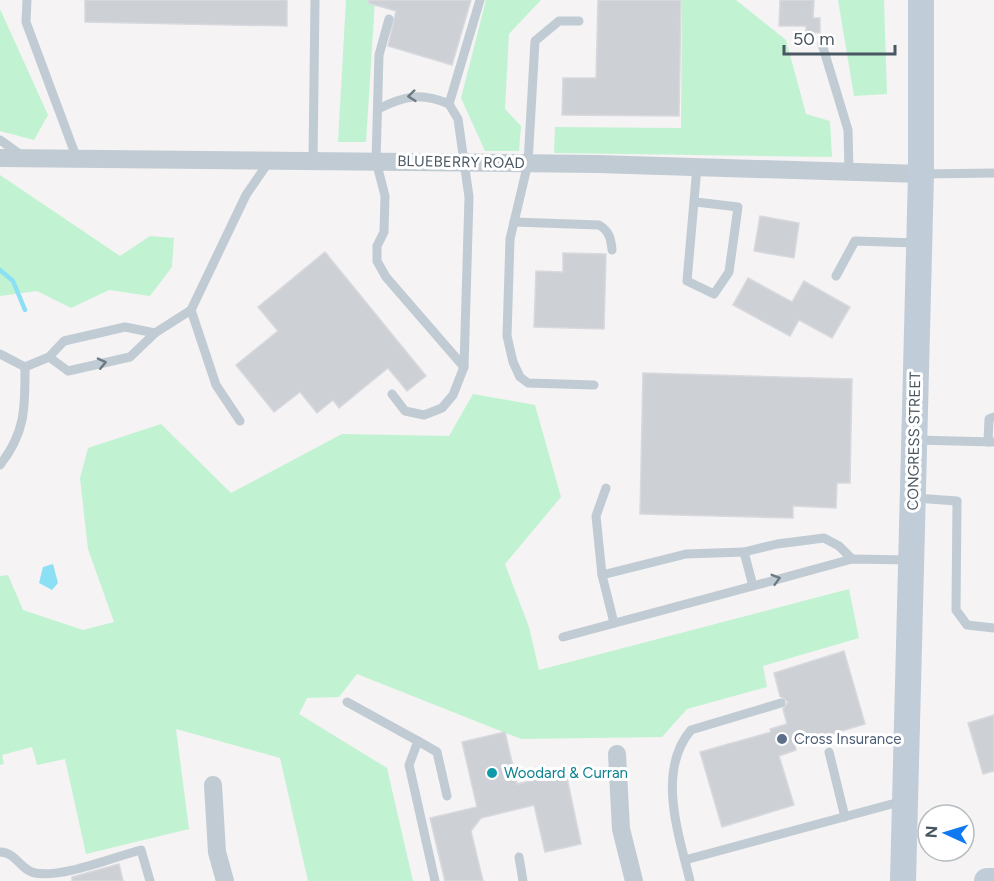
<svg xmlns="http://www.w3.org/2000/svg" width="994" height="881" font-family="Figtree,sans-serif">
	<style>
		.green { fill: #c1f3d3 }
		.water { fill: #8be0f3 }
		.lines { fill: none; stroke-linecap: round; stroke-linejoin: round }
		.stream { stroke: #8be0f3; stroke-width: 4.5 }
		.building { fill: #cdd0d5; stroke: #d7d9de; stroke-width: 1.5 }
		.lane { stroke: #c0cbd3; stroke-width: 9 }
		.street { stroke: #c0cbd3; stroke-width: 18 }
		.secondary { stroke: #c0ccd7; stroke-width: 26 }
		.oneway { stroke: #6d7a84 }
		.service-dot { fill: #5c6f8a; stroke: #fff; stroke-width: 2 }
		.culture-dot { fill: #0f9aa8; stroke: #fff; stroke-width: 2 }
		.labels { text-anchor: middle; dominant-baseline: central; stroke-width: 6; stroke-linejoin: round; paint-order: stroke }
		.street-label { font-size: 15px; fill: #495762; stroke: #fff }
		.service-label { font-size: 15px; fill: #4e5e75; stroke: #fff; text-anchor: start }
		.culture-label { font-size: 15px; fill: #0d838f; stroke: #fff; text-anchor: start }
	</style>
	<rect width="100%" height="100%" fill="#f5f3f3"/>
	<!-- green -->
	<g class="green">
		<polygon points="346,0 375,0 366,142 338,142"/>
		<polygon points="486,0 541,0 509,34 505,109 521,126 519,151 485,151 461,98"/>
		<polygon points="682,0 736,0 786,40 806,114 830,121 832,157 554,153 555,127 681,128"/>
		<polygon points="838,0 884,0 887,94 854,96"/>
		<polygon points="0,9 48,115 34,140 0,131"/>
		<polygon points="0,175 120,256 150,236 174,238 172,267 150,296 109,290 71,308 37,291 0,296"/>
		<polygon points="473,394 535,405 561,497 505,564 529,627 539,670 849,589 859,638 763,666 767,687 687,709 662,737 521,739 357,674 339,697 307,698 299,714 387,768 413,881 308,881 280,758 176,729 189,829 86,854 65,759 37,765 32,747 2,755 4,764 0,765 0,576 8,575 23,610 83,630 114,622 88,549 80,478 88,448 161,424 231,493 342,434 449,436"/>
	</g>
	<!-- water -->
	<polygon class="water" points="53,564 58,583 52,590 39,583 43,567"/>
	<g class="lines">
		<!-- stream -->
		<polyline class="stream" points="0,270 13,281 25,310"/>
	</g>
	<!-- building -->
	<g class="building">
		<polygon points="85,0 287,0 287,26 85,22"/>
		<polygon points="369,0 471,0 452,65 388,46 396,11 368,3"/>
		<polygon points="598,0 681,0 679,116 562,115 563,78 596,78"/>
		<polygon points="780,0 814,0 813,18 820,18 820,33 806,32 806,26 779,26"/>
		<polygon points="760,216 799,223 794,258 754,251"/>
		<polygon points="325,252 426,376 407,391 388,368 339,408 333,400 317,413 300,392 274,412 236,365 278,331 258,307"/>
		<polygon points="563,253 606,254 604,329 534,327 536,271 563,272"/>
		<polygon points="748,278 792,302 804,281 850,307 832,338 799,320 790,336 733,305"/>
		<polygon points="643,373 852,379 850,483 837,483 836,508 793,506 793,518 640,514"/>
		<polygon points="844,651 865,724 795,745 796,750 779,756 794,805 722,827 700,752 771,732 770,729 787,724 783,709 788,702 780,696 774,673"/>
		<polygon points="994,715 994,771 983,774 968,723"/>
		<polygon points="505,732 517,784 566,773 581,844 545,852 534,805 481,818 471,831 483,881 445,881 430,818 477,807 462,742"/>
		<polygon points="119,864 123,881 72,881 72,877"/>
	</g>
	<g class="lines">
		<!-- lane -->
		<g class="lane">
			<polyline points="27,0 26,22 77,159"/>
			<polyline points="389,19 379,55 376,161 385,196 384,232 377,246 377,261 386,277 464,367"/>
			<polyline points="579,21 559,21 535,41 528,163 510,239 507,336 513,362 520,377 528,383 594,385"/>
			<polyline points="822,44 848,130 849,172"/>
			<polyline points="449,104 480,0"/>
			<path d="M378 109C404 96 421 92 449 104L458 119 469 197 464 367 453 395 442 408 424 415 405 411 392 394"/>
			<polyline points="0,140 21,155"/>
			<polyline points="313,161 315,0"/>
			<polyline points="923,174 994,173"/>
			<polyline points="696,202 738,207 729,272 714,294 687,281 697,167"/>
			<path d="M514 222 599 225C609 231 611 238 612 250"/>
			<polyline points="836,276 855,241 917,243"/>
			<polyline points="191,310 216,385 240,421"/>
			<polyline points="0,354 25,367 49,357 64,341 125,327 155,333"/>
			<polyline points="49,357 68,371 130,357 155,333 191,310 246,195 270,160"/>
			<polyline points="916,440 994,442"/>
			<polyline points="988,442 989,419 994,417"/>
			<path d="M0 465C26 432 25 407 25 367"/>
			<polyline points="915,498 957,501 956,610 967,625 994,628"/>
			<polyline points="744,552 753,586 852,559 909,560"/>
			<polyline points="602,575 596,516 606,488"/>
			<polyline points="614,623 602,575 686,554 744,552 777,544 824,538 839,546 852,559"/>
			<polyline points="563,637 753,586"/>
			<polyline points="347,702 418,741 409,765 435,881"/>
			<polyline points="418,741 437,752 447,796"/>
			<polyline points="829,752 845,817"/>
			<path d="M0 852C16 852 20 870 35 873 63 878 113 857 141 850L150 881"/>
			<polyline points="519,857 523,881"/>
			<polyline points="685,860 903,801"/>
			<path d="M690 881C679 835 656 771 691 730L781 703"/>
		</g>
		<!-- street -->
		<g class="street">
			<polyline points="0,158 598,164 921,174"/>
			<polyline points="617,754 621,829 634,881"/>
			<polyline points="213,785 217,852 225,881"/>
		</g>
		<!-- secondary -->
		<g class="secondary">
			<polyline points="903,881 921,174 921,0"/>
			<polyline points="987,881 994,881"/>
		</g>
	</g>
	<!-- one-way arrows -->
	<defs><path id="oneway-chevron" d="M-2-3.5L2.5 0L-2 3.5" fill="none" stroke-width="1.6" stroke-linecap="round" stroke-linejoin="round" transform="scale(1.5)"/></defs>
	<g class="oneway">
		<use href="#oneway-chevron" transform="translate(412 96) rotate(174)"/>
		<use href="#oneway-chevron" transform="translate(102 363) rotate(-13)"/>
		<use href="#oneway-chevron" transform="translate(776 579) rotate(-16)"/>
	</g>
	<!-- markers -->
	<circle class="service-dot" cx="782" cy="739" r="6"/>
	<circle class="culture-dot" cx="492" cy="773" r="6"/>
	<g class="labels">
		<!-- street labels -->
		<g class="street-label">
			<text transform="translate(461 162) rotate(1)">BLUEBERRY ROAD</text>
			<text transform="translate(914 441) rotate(-89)">CONGRESS STREET</text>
		</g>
		<!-- service labels -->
		<g class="service-label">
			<text x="794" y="739">Cross Insurance</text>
		</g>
		<!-- culture labels -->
		<g class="culture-label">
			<text x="504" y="773">Woodard &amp; Curran</text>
		</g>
	</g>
	<!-- north arrow -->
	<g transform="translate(946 833) rotate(274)"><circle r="28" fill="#ffffff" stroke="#b6bcc0" stroke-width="1.5"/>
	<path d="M0-4.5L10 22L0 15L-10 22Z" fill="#1079f2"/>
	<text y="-9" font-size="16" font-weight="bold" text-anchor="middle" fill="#495762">N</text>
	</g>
	<!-- scale -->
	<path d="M784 45v9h111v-9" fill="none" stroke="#495762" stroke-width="3"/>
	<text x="793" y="45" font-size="18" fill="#495762" stroke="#ffffff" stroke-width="4.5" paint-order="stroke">50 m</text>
</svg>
